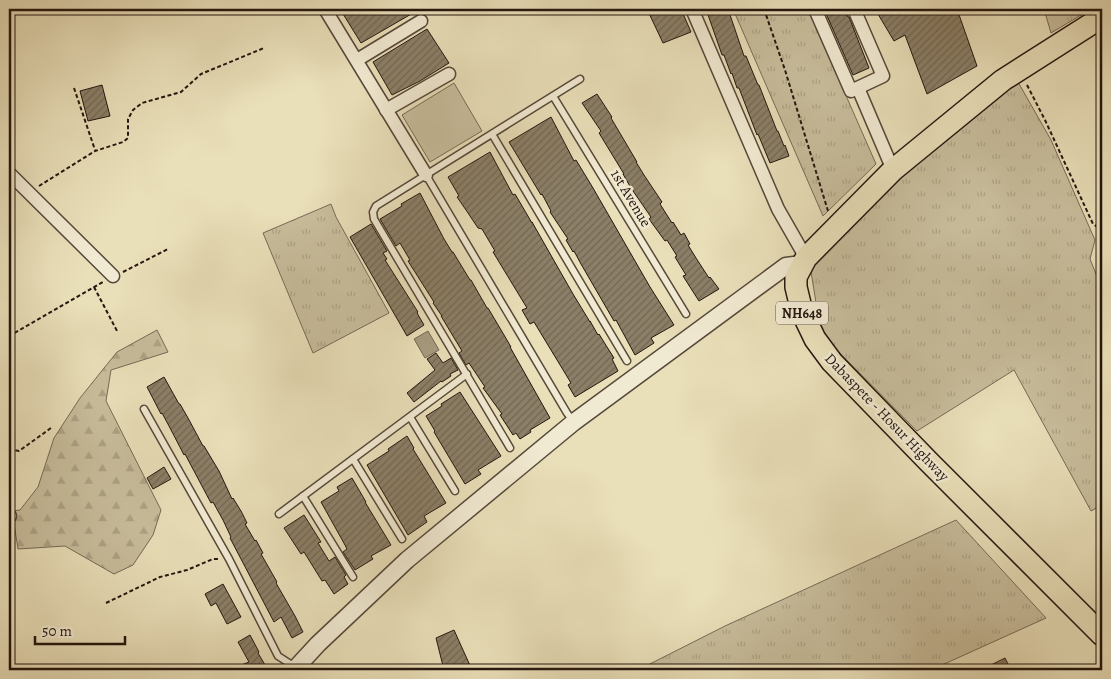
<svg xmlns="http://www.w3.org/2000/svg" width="1111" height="679" font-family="Alegreya,serif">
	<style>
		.grass { fill: url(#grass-tufts); stroke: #766a56 }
		.forest { fill: url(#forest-firs); stroke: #766a56 }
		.green { fill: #c8bd9c; stroke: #766a56 }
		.water { fill: #a69b7f; stroke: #726652 }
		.building { fill: url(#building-hatch); stroke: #25160f }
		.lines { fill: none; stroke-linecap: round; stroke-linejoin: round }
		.service-casing { stroke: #56483a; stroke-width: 9 }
		.minor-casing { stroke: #56483a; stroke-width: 15 }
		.tertiary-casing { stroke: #56483a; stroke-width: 19 }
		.trunk-casing { stroke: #25160f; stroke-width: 24 }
		.path { stroke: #25160f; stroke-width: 2; stroke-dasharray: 4 2.5; stroke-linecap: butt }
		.service { stroke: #f1ead2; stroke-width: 6 }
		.minor { stroke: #f1ead2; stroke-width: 12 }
		.tertiary { stroke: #f1ead2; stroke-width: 16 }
		.trunk { stroke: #e9dfb9; stroke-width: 21 }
		.labels { text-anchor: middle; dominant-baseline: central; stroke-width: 5; stroke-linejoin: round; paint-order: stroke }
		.shield { fill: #f1ead2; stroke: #62564a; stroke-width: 1 }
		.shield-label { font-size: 14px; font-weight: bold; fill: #25160f }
		.street-label { font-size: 15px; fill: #25160f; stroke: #f1ead2 }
	</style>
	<defs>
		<pattern id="grass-tufts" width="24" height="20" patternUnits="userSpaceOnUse" patternTransform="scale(1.25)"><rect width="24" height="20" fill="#c8bd9c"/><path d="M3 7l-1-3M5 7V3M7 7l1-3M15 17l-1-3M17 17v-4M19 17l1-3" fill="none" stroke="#aca285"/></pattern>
		<pattern id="forest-firs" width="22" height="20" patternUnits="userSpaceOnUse" patternTransform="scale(1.25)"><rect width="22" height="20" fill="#c8bd9c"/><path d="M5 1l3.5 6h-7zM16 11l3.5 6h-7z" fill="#aca285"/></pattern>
		<pattern id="building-hatch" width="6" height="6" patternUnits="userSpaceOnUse" patternTransform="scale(1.25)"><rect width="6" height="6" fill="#8b7f67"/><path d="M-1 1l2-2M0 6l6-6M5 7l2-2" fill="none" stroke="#716753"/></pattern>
	</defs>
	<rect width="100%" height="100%" fill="#e9dfb9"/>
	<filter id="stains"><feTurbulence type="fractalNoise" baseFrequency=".004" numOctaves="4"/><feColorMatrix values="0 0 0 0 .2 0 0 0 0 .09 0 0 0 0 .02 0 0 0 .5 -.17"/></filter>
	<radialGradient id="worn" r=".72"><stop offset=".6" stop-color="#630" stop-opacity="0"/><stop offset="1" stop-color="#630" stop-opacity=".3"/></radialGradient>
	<!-- grass -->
	<g class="grass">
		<polygon points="733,9 808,9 876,164 823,216"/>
		<polygon points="1044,9 1091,9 1051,33"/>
		<polygon points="1018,82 1051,140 1095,240 1090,259 1102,289 1102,505 1091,511 1014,370 917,431 821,334 810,265 910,166"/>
		<polygon points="331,204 336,217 389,313 313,353 263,233"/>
		<polygon points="956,520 1046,618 931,670 638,670 725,626"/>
	</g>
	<!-- forest -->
	<polygon class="forest" points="157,330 168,352 111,370 106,401 161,510 153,535 133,565 114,574 65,546 18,549 12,511 20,510 38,487 54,438 80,398 117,352"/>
	<!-- green -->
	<polygon class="green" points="454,83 482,131 430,162 402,115"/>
	<!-- water -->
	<polygon class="water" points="428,331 439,350 425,358 414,339"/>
	<!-- building -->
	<g class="building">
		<polygon points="340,9 373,9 376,14 384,9 420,9 361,43"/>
		<polygon points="647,9 681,9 691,32 663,43"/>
		<polygon points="706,9 728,9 744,56 746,56 758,85 759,85 777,131 778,131 784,146 785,145 789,156 770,163 758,134 757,135 739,88 737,88 732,73 731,74 724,55 722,55"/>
		<polygon points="824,9 844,9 848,17 849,17 869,68 853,75"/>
		<polygon points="875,9 957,9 977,66 927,94 905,35 894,41"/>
		<polygon points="427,29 449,63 420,81 392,95 373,62"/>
		<polygon points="102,85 110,116 88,121 80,91"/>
		<polygon points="597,94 612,117 611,118 637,162 636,162 644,175 662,202 660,204 672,223 673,222 681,235 684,233 690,244 688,245 696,258 709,278 710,277 719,289 699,301 683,276 686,275 675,257 677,256 667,240 665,241 649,219 651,217 631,188 623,174 624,174 599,133 601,131 582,103"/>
		<polygon points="551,117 574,161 576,160 593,188 650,287 674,325 651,338 654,343 635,355 616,320 614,321 581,264 574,251 573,252 566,240 568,239 550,212 551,211 542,194 541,195 509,142"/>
		<polygon points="490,152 513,195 515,194 532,223 532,222 573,294 590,322 590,321 598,335 599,334 607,347 614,358 612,359 618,371 575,397 568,385 571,383 534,322 530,324 522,310 527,308 493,252 495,251 482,229 478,228 466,210 457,197 459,196 448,177"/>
		<polygon points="420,193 444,239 452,252 453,252 470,280 471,280 487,308 488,308 504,335 511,347 510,347 550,418 530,430 531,432 520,439 516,433 513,435 500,415 502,414 483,388 485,387 469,363 466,365 459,353 462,351 441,316 442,316 433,303 434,302 408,261 410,260 400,243 396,246 380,219 402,206 401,204"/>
		<polygon points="371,224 387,251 383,253 387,259 385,260 418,312 417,313 424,325 407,336 350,237"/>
		<polygon points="436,353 443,363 451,358 458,370 450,374 451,376 442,382 441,381 414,402 407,393 435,370 427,359"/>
		<polygon points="164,377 179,404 180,404 188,418 203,446 204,446 219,471 232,499 233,498 241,511 247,523 245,524 255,541 256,540 263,553 261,554 277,582 276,583 295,616 303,632 292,638 281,617 274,622 230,538 231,537 223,520 213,502 211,503 185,454 184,455 169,426 162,413 161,414 147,387"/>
		<polygon points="460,392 501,456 478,470 481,474 465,484 434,432 435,431 426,416 442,406 441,404"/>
		<polygon points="407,436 414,448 413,449 446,503 424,516 427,522 408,535 367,465 389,451 388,449"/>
		<polygon points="164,467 171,479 153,489 147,478"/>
		<polygon points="352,478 366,502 365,502 391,545 371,556 373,559 355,570 343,552 347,549 345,545 321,502 339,491 337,487"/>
		<polygon points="304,515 321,542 318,543 329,561 335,557 346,575 344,577 348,584 334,594 325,580 322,581 304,552 301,554 284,528"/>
		<polygon points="223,584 241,617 227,624 216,603 211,606 205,594"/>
		<polygon points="454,630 472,670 444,670 436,638"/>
		<polygon points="250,635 259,652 258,653 268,670 231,670 231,669 249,662 238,642"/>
		<polygon points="1005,658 1011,670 981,670"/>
	</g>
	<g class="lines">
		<defs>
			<g id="service">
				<polyline points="553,96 686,314"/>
				<polyline points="492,134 627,361"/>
				<polyline points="426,175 567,413 573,421"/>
				<polyline points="144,409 229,559 278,656 295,667"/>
				<polyline points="410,417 455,491"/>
				<polyline points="510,448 374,219 373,212 376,206 580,79"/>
				<polyline points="353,459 402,539"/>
				<polyline points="303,496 353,577"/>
				<polyline points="279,514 467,374"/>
			</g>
			<g id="minor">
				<polyline points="325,9 426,175"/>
				<polyline points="692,9 778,209 806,258"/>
				<polyline points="815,9 851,91 883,76 854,9"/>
				<polyline points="357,60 421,21"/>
				<polyline points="858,88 893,170"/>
				<polyline points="386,110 449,74"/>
				<polyline points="9,173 113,276"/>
				<polyline points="9,517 10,516"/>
			</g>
			<polyline id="tertiary" points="294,670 318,644 407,560 574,422 786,266 802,264"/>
			<polyline id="trunk" points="1102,17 1003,80 893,170 806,258 796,277 796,287 802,312 815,339 832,362 929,462 1102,635"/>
		</defs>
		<!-- service casing -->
		<use href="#service" class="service-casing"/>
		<!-- minor casing -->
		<use href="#minor" class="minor-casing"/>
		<!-- tertiary casing -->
		<use href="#tertiary" class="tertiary-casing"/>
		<!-- trunk casing -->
		<use href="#trunk" class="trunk-casing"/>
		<!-- path -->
		<g class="path">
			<polyline points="764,9 785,70 828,211"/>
			<polyline points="1027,85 1045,120 1093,224 1102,230"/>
			<polyline points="74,88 95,150"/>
			<polyline points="39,186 95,151 123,142 128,138 128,119 133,110 142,103 181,92 201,74 264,48"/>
			<polyline points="123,272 168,249"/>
			<polyline points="94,287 117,331"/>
			<polyline points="9,336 103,282"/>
			<polyline points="9,449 19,451 51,428"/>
			<polyline points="106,603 160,577 187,570 213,559 220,559"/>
		</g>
		<!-- service -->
		<use href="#service" class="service"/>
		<!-- minor -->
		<use href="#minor" class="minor"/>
		<!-- tertiary -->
		<use href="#tertiary" class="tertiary"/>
		<!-- trunk -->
		<use href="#trunk" class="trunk"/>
	</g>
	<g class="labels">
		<!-- shield labels -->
		<rect class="shield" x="776" y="301.5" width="52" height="23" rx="4"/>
		<g class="shield-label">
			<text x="802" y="313">NH648</text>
		</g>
		<!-- street labels -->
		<g class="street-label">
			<text transform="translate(631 198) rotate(59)">1st Avenue</text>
			<text transform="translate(887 417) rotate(46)">Dabaspete - Hosur Highway</text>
		</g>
	</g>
	<!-- margin -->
	<rect width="1111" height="679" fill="none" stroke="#e9dfb9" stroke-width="30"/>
	<rect x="10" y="10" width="1091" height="659" fill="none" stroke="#25160f" stroke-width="2.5"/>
	<rect x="15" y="15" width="1081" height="649" fill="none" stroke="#25160f"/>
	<!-- scale -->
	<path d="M35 636v8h90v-8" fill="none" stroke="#25160f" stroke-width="2.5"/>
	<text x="42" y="636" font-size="15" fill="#25160f" stroke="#f1ead2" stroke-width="4" paint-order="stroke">50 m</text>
	<rect width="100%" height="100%" filter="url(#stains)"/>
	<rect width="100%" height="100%" fill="url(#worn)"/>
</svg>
